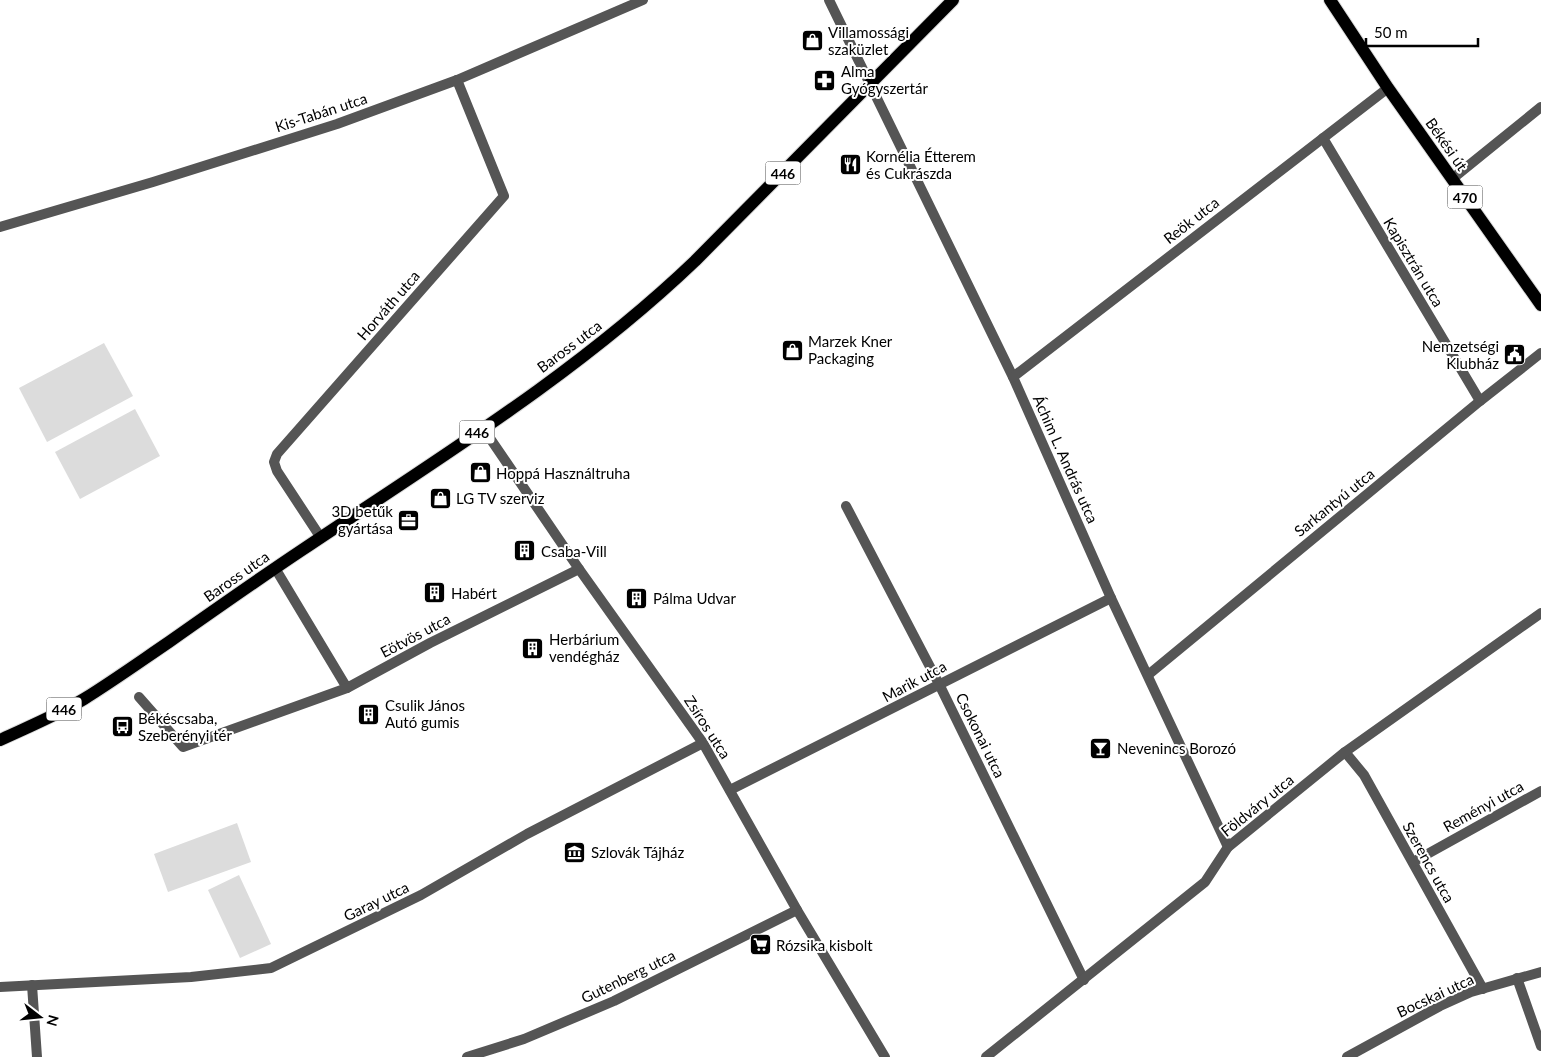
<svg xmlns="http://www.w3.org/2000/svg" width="1541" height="1057" font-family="Lato,sans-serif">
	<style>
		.green { fill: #dcdcdc }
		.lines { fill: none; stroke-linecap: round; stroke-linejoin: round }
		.primary-casing { stroke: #dbdbdb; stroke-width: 14 }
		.street { stroke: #555; stroke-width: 10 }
		.primary { stroke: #000; stroke-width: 12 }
		.labels { text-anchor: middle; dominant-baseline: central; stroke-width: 4; stroke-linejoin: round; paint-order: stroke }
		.shield { fill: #fff; stroke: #4c4c4c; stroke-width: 1 }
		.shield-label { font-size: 14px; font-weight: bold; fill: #000 }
		.poi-label { font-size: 15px; fill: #000; stroke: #fff; text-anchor: start }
		.street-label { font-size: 15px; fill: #000; stroke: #fff }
	</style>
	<rect width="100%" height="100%" fill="#fff"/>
	<!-- green -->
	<g class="green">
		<polygon points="104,343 133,396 47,442 19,388"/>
		<polygon points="135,409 160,456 80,499 55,452"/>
		<polygon points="237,823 251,862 168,892 154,854"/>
		<polygon points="239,875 271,944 240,958 208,890"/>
	</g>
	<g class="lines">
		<defs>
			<g id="primary">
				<polyline points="1330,0 1388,88 1541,305"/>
				<path d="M0 740C28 727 57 715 84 699 113 681 141 661 169 642 213 611 257 580 302 550 436 460 577 374 695 261L953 0"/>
			</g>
		</defs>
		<!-- primary casing -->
		<use href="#primary" class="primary-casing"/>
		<!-- street -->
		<g class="street">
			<polyline points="829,0 1013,377 1111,598 1228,847"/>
			<polyline points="1323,138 1480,401"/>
			<polyline points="1452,179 1541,107"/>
			<polyline points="0,227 153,182 337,124 457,80 643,0"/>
			<polyline points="1013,377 1388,88"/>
			<polyline points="483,428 579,569 703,743 797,910 885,1057"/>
			<polyline points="846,506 939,684 1084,980"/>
			<polyline points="321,538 277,471 274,462 277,454 504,196 457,80"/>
			<polyline points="275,568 347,688 430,643 579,569"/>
			<polyline points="1148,675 1480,401 1541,353"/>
			<polyline points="139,697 183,747 347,688"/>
			<polyline points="1345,752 1364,775 1483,989"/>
			<polyline points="730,790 1111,598"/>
			<polyline points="1413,862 1541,791"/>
			<polyline points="1517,978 1541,1046"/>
			<polyline points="32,985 37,1057"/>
			<polyline points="0,987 191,977 271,968 421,895 527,834 703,743"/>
			<polyline points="467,1057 524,1039 614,1001 797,910"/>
			<polyline points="986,1057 1205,882 1228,847 1345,752 1541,613"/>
			<polyline points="1347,1057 1440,1006 1471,992 1541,972"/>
		</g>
		<!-- primary -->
		<use href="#primary" class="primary"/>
	</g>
	<!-- icons -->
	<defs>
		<symbol id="shop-square" viewBox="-11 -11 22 22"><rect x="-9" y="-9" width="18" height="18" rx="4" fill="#000" stroke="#fff"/><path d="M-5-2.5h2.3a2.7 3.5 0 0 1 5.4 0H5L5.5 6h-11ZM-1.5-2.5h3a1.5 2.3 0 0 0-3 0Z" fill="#fff"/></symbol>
		<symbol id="pharmacy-square" viewBox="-11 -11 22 22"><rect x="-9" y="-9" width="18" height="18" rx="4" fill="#000" stroke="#fff"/><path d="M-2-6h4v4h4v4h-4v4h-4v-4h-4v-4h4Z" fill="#fff"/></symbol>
		<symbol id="restaurant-square" viewBox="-11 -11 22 22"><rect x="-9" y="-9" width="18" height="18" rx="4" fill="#000" stroke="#fff"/><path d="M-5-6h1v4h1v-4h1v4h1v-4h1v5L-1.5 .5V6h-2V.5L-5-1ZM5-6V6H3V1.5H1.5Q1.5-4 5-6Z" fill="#fff"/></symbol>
		<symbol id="civic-square" viewBox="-11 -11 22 22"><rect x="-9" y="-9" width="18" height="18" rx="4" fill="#000" stroke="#fff"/><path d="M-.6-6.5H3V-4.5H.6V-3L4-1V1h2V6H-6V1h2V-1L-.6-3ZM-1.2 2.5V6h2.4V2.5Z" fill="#fff"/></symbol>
		<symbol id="office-square" viewBox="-11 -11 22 22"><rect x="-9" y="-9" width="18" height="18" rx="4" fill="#000" stroke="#fff"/><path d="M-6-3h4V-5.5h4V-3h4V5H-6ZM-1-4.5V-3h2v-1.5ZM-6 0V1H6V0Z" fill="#fff"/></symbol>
		<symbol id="building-square" viewBox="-11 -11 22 22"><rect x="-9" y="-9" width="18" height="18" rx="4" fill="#000" stroke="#fff"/><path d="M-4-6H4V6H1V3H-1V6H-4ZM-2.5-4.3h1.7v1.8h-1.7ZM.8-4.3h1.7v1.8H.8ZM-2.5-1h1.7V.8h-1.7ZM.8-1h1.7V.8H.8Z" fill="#fff"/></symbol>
		<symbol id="bus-square" viewBox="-11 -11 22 22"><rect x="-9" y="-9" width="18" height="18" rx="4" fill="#000" stroke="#fff"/><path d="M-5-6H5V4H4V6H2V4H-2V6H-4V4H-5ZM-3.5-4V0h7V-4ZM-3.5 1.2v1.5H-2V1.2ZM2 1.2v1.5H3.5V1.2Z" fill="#fff"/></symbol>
		<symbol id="bar-square" viewBox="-11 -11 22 22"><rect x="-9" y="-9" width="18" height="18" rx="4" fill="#000" stroke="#fff"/><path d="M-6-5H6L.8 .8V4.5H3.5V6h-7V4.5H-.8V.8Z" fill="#fff"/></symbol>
		<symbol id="museum-square" viewBox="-11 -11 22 22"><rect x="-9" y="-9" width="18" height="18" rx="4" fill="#000" stroke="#fff"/><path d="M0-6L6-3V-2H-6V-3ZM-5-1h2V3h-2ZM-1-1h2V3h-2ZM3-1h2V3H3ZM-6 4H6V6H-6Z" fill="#fff"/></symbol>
		<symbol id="supermarket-square" viewBox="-11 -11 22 22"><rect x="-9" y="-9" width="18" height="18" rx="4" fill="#000" stroke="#fff"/><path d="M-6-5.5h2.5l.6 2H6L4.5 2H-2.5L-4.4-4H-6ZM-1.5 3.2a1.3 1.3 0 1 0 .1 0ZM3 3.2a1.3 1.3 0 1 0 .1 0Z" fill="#fff"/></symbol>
	</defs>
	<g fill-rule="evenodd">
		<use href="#shop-square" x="800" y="28" width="25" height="25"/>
		<use href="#pharmacy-square" x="812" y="68" width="25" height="25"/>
		<use href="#restaurant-square" x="838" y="152" width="25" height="25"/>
		<use href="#shop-square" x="780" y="338" width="25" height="25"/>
		<use href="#civic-square" x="1502" y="342" width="25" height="25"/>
		<use href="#shop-square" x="468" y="460" width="25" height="25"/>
		<use href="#shop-square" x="428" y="486" width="25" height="25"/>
		<use href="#office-square" x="396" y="508" width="25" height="25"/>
		<use href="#building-square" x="512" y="538" width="25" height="25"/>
		<use href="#building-square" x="422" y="580" width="25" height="25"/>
		<use href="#building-square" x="624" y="586" width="25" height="25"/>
		<use href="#building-square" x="520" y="636" width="25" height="25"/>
		<use href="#building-square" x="356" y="702" width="25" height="25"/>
		<use href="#bus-square" x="110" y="714" width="25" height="25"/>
		<use href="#bar-square" x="1088" y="736" width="25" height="25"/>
		<use href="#museum-square" x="562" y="840" width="25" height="25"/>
		<use href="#supermarket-square" x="748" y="932" width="25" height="25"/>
	</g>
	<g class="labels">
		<!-- shield labels -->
		<g class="shield">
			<rect x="765.5" y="161.5" width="35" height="23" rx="4"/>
			<rect x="1447.5" y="185.5" width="35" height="23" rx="4"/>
			<rect x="459.5" y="420.5" width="35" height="23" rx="4"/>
			<rect x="46.5" y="697.5" width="35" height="23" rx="4"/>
		</g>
		<g class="shield-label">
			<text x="783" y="173">446</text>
			<text x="1465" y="197">470</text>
			<text x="477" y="432">446</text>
			<text x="64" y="709">446</text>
		</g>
		<!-- poi labels -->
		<g class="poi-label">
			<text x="828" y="32">Villamossági<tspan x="828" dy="17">szaküzlet</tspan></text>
			<text x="841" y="71">Alma<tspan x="841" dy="17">Gyógyszertár</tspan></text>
			<text x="866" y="156">Kornélia Étterem<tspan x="866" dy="17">és Cukrászda</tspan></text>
			<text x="808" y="341">Marzek Kner<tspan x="808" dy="17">Packaging</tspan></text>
			<text x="1499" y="346" text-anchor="end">Nemzetségi<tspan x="1499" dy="17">Klubház</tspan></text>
			<text x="496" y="473">Hoppá Használtruha</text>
			<text x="456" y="498">LG TV szerviz</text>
			<text x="393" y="511" text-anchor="end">3D betűk<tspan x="393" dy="17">gyártása</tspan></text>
			<text x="541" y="551">Csaba-Vill</text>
			<text x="451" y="593">Habért</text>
			<text x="653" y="598">Pálma Udvar</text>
			<text x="549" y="639">Herbárium<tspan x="549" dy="17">vendégház</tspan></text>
			<text x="385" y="705">Csulik János<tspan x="385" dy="17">Autó gumis</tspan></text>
			<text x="138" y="718">Békéscsaba,<tspan x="138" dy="17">Szeberényi tér</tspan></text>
			<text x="1117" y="748">Nevenincs Borozó</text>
			<text x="591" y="852">Szlovák Tájház</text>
			<text x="776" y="945">Rózsika kisbolt</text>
		</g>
		<!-- street labels -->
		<g class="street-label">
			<text transform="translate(321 112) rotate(-18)">Kis-Tabán utca</text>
			<text transform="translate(1447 144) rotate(55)">Békési út</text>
			<text transform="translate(1191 220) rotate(-38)">Reök utca</text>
			<text transform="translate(1414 262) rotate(59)">Kapisztrán utca</text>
			<text transform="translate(388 305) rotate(-49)">Horváth utca</text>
			<text transform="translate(569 346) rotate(-37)">Baross utca</text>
			<text transform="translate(1066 459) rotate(66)">Áchim L. András utca</text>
			<text transform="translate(1334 502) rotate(-39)">Sarkantyú utca</text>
			<text transform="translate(236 576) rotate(-35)">Baross utca</text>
			<text transform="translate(415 635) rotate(-28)">Eötvös utca</text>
			<text transform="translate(914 681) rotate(-28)">Marik utca</text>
			<text transform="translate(708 727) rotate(57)">Zsíros utca</text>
			<text transform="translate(981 735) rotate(64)">Csokonai utca</text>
			<text transform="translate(1257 805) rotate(-39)">Földváry utca</text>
			<text transform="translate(1483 806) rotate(-29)">Reményi utca</text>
			<text transform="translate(1429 862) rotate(61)">Szerencs utca</text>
			<text transform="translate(376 901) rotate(-26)">Garay utca</text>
			<text transform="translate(628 976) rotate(-26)">Gutenberg utca</text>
			<text transform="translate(1435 995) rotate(-25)">Bocskai utca</text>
		</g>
	</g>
	<!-- north arrow -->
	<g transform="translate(40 1017) rotate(106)" stroke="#ffffff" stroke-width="4" paint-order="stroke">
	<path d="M0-4L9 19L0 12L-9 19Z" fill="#000000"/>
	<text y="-8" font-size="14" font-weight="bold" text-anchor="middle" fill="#000000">N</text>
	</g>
	<!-- scale -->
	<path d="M1366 38v8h112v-8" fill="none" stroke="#000000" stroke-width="2.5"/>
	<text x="1374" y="38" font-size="15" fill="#000000" stroke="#ffffff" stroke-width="4" paint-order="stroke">50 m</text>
</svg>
